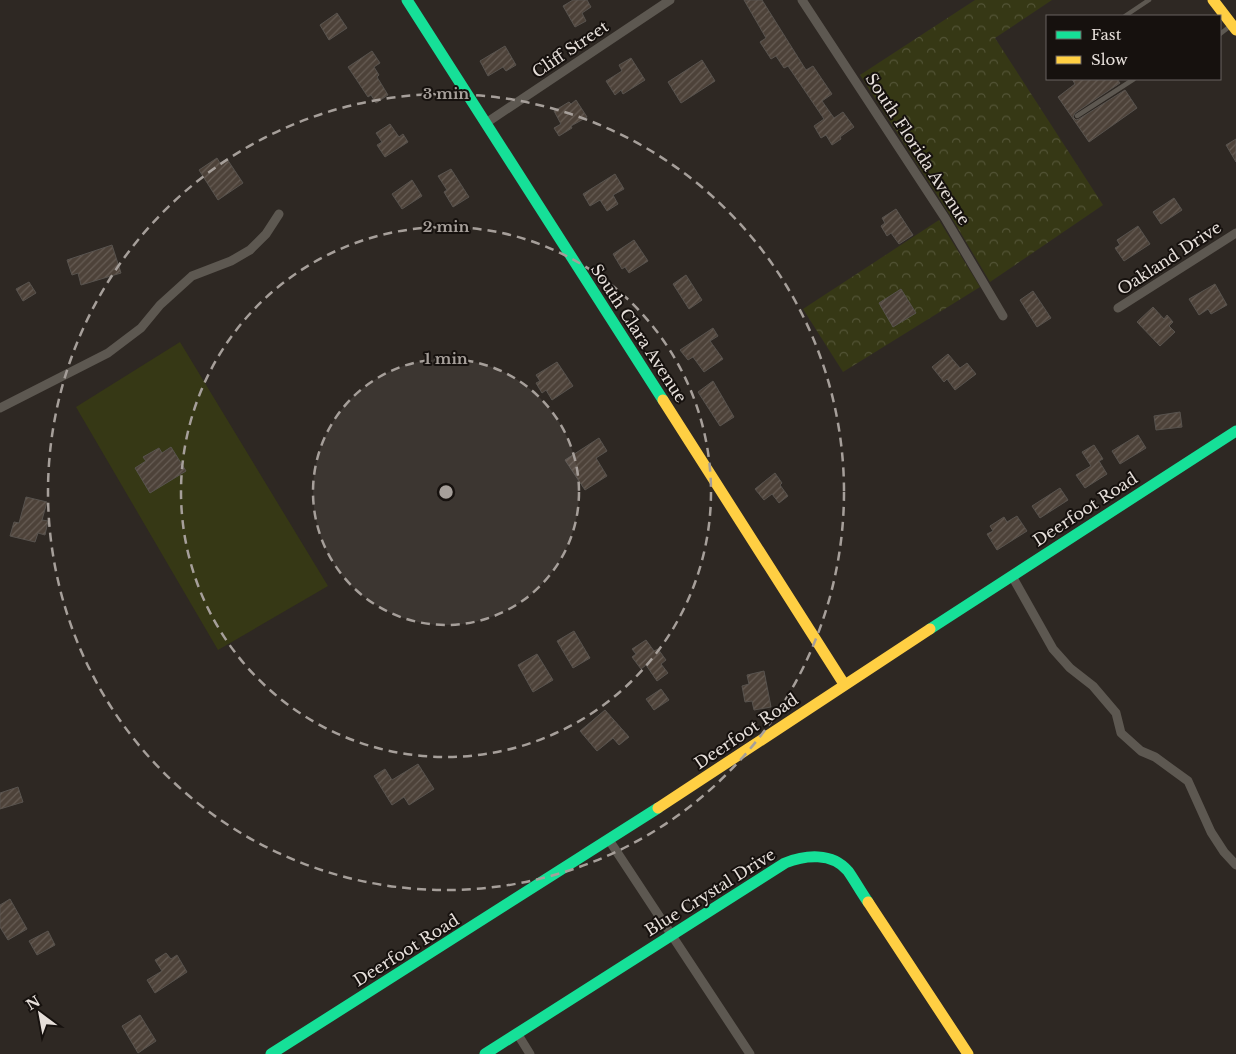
<svg xmlns="http://www.w3.org/2000/svg" width="1236" height="1054" font-family="'Libre Baskerville',serif">
	<style>
		.green { fill: #363815 }
		.forest { fill: url(#forest-crowns) }
		.building { fill: url(#building-hatch); stroke: #58534e }
		.lines { fill: none; stroke-linecap: round; stroke-linejoin: round }
		.lane { stroke: #5d5851; stroke-width: 4.5 }
		.street { stroke: #5d5851; stroke-width: 9 }
		.fast { stroke: #16e098; stroke-width: 11 }
		.slow { stroke: #ffcf43; stroke-width: 11 }
		.ring { fill: none; stroke: #a69f9a; stroke-width: 2.5; stroke-dasharray: 9 6 }
		.labels { text-anchor: middle; dominant-baseline: central; stroke-width: 4; stroke-linejoin: round; paint-order: stroke }
		.street-label { font-size: 16px; fill: #e6dfda; stroke: #16110e }
		.centre { fill: #a69f9a; stroke: #16110e; stroke-width: 2.5 }
		.ring-label { font-size: 15px; text-anchor: middle; font-weight: bold; fill: #a69f9a; stroke: #16110e; stroke-width: 4; stroke-linejoin: round; paint-order: stroke }
	</style>
	<defs>
		<pattern id="forest-crowns" width="20" height="18" patternUnits="userSpaceOnUse" patternTransform="scale(1.25)"><rect width="20" height="18" fill="#363815"/><path d="M2 6a3 3 0 1 1 6 0M12 15a3 3 0 1 1 6 0" fill="none" stroke="#535436"/></pattern>
		<pattern id="building-hatch" width="6" height="6" patternUnits="userSpaceOnUse" patternTransform="scale(1.25)"><rect width="6" height="6" fill="#4d4239"/><path d="M-1 1l2-2M0 6l6-6M5 7l2-2" fill="none" stroke="#675d55"/></pattern>
	</defs>
	<rect width="100%" height="100%" fill="#2e2823"/>
	<!-- green -->
	<polygon class="green" points="180,342 328,586 218,650 76,407"/>
	<!-- forest -->
	<g class="forest">
		<polygon points="975,0 1052,0 995,38 1103,205 990,282 950,215 860,75"/>
		<polygon points="939,220 980,287 843,372 803,309"/>
	</g>
	<!-- building -->
	<g class="building">
		<polygon points="573,0 587,0 591,7 582,13 586,21 575,27 563,6"/>
		<polygon points="744,0 762,0 806,70 813,66 832,94 822,101 834,118 843,112 854,127 840,137 841,139 832,145 826,135 821,138 814,126 824,119 788,66 784,68 776,56 771,59 760,42 766,38"/>
		<polygon points="337,13 347,28 329,40 320,25"/>
		<polygon points="505,46 516,65 506,71 503,67 488,76 480,61"/>
		<polygon points="372,51 380,63 374,67 379,75 377,77 388,95 376,103 371,95 368,97 348,67"/>
		<polygon points="631,58 645,80 623,94 621,90 615,95 606,81 622,71 619,65"/>
		<polygon points="702,60 715,81 681,103 668,82"/>
		<polygon points="1072,79 1117,79 1120,83 1075,113 1073,117 1076,120 1079,119 1125,90 1137,108 1089,142 1058,97 1075,84"/>
		<polygon points="576,100 587,117 571,126 572,128 559,136 554,128 561,124 554,111 569,102 571,104"/>
		<polygon points="390,124 399,137 403,134 408,142 385,157 377,145 382,142 376,133"/>
		<polygon points="1236,139 1236,162 1226,145"/>
		<polygon points="217,158 220,163 227,159 243,183 218,200 199,170"/>
		<polygon points="451,169 469,197 453,207 444,192 447,190 438,176"/>
		<polygon points="615,174 624,189 613,195 618,204 607,211 600,200 590,206 583,194"/>
		<polygon points="412,180 422,196 402,209 392,194"/>
		<polygon points="1174,198 1182,210 1161,224 1153,212"/>
		<polygon points="896,209 913,235 899,244 891,233 887,236 881,226 885,223 882,218"/>
		<polygon points="1138,226 1150,244 1124,261 1115,248 1120,245 1117,240"/>
		<polygon points="634,240 648,261 629,273 625,267 622,269 613,254"/>
		<polygon points="112,245 121,273 81,285 78,273 72,275 67,260"/>
		<polygon points="686,275 702,300 689,309 673,284"/>
		<polygon points="29,282 36,293 23,301 16,289"/>
		<polygon points="1215,284 1227,305 1211,314 1208,309 1199,315 1189,299"/>
		<polygon points="901,289 916,313 893,327 879,303"/>
		<polygon points="1033,291 1051,318 1037,327 1020,300"/>
		<polygon points="1153,307 1164,319 1167,315 1173,322 1169,326 1175,332 1160,346 1137,322"/>
		<polygon points="713,328 718,336 710,341 723,359 704,372 693,357 688,360 680,350"/>
		<polygon points="948,354 960,368 967,363 976,374 955,390 947,379 944,382 932,367"/>
		<polygon points="557,362 573,386 552,400 546,390 542,393 536,383 540,381 536,375"/>
		<polygon points="713,381 734,417 720,426 698,392"/>
		<polygon points="1180,412 1182,427 1156,430 1154,416"/>
		<polygon points="1138,435 1146,448 1120,464 1112,451"/>
		<polygon points="599,438 607,451 596,458 607,476 585,490 565,460"/>
		<polygon points="1094,445 1103,459 1099,461 1107,474 1085,488 1076,475 1091,466 1082,452"/>
		<polygon points="171,447 186,471 150,493 135,468 146,461 143,457 159,448 162,453"/>
		<polygon points="775,473 782,483 780,485 788,496 779,503 772,494 764,500 755,489"/>
		<polygon points="1060,488 1068,500 1040,518 1032,506"/>
		<polygon points="26,497 47,502 42,520 48,521 45,535 38,533 35,542 10,536 14,522 19,523"/>
		<polygon points="1017,516 1027,531 997,550 987,534 993,531 990,526 1004,517 1007,522"/>
		<polygon points="574,631 590,658 573,668 557,641"/>
		<polygon points="646,640 654,651 658,649 666,660 661,664 668,673 657,681 646,665 641,669 632,657 636,654 632,649"/>
		<polygon points="537,654 553,680 533,692 518,665"/>
		<polygon points="764,671 771,707 754,710 752,701 745,702 742,686 749,684 747,675"/>
		<polygon points="661,689 669,700 654,710 646,699"/>
		<polygon points="605,710 629,737 619,745 613,738 597,751 580,731"/>
		<polygon points="418,764 434,789 409,805 404,797 392,805 374,776 385,769 392,780"/>
		<polygon points="18,787 23,802 0,809 0,793"/>
		<polygon points="10,899 27,929 8,940 0,927 0,905"/>
		<polygon points="48,931 55,945 37,955 29,941"/>
		<polygon points="166,953 171,959 177,955 187,972 155,993 147,980 162,971 155,960"/>
		<polygon points="140,1015 156,1041 138,1053 122,1026"/>
	</g>
	<g class="lines">
		<!-- lane -->
		<g class="lane">
			<polyline points="1125,16 1149,0"/>
			<polyline points="1220,34 1229,27"/>
			<polyline points="1077,116 1134,79"/>
		</g>
		<!-- street -->
		<g class="street">
			<polyline points="802,0 945,218 1003,316"/>
			<polyline points="486,123 670,0"/>
			<polyline points="1118,308 1236,233"/>
			<polyline points="0,408 108,353 141,328 160,305 192,276 231,261 250,250 266,234 279,214"/>
			<polyline points="1012,576 1053,649 1070,668 1093,686 1116,713 1121,733 1141,751 1155,757 1188,781 1211,832 1224,852 1236,865"/>
			<polyline points="609,840 750,1054"/>
			<polyline points="517,1033 530,1054"/>
		</g>
		<!-- fast -->
		<g class="fast">
			<polyline points="407,0 663,400"/>
			<polyline points="930,629 1236,431"/>
			<polyline points="271,1054 658,808"/>
			<path d="M485 1054 785 863C805 855 832 852 848 871 855 881 861 892 868 902"/>
		</g>
		<!-- slow -->
		<g class="slow">
			<polyline points="1213,0 1236,30"/>
			<polyline points="663,400 844,684"/>
			<polyline points="658,808 930,629"/>
			<polyline points="868,902 968,1054"/>
		</g>
	</g>
	<!-- distance rings -->
	<circle cx="446" cy="492" r="133" fill="#a69f9a" fill-opacity=".12"/>
	<g class="ring">
		<circle cx="446" cy="492" r="133"/>
		<circle cx="446" cy="492" r="265"/>
		<circle cx="446" cy="492" r="398"/>
	</g>
	<g class="labels">
		<!-- street labels -->
		<g class="street-label">
			<text transform="translate(570 49) rotate(-34)">Cliff Street</text>
			<text transform="translate(918 149) rotate(57)">South Florida Avenue</text>
			<text transform="translate(1169 258) rotate(-33)">Oakland Drive</text>
			<text transform="translate(639 333) rotate(57)">South Clara Avenue</text>
			<text transform="translate(1085 509) rotate(-33)">Deerfoot Road</text>
			<text transform="translate(746 731) rotate(-34)">Deerfoot Road</text>
			<text transform="translate(710 892) rotate(-32)">Blue Crystal Drive</text>
			<text transform="translate(406 950) rotate(-32)">Deerfoot Road</text>
		</g>
	</g>
	<circle cx="446" cy="492" r="8" class="centre"/>
	<g class="ring-label">
		<text x="446" y="99">3 min</text>
		<text x="446" y="232">2 min</text>
		<text x="446" y="364">1 min</text>
	</g>
	<!-- legend -->
	<rect x="1046" y="15" width="175" height="65" fill="#16110e" stroke="#696360"/>
	<rect x="1056" y="31" width="25" height="8" fill="#16e098" stroke="#696360"/>
	<text x="1091" y="40" font-size="15" fill="#e6dfda">Fast</text>
	<rect x="1056" y="56" width="25" height="8" fill="#ffcf43" stroke="#696360"/>
	<text x="1091" y="65" font-size="15" fill="#e6dfda">Slow</text>
	<!-- north arrow -->
	<g transform="translate(40 1014) rotate(328)" stroke="#16110e" stroke-width="4" paint-order="stroke">
	<path d="M0-4L9 19L0 12L-9 19Z" fill="#e6dfda"/>
	<text y="-8" font-size="14" font-weight="bold" text-anchor="middle" fill="#e6dfda">N</text>
	</g>
</svg>
